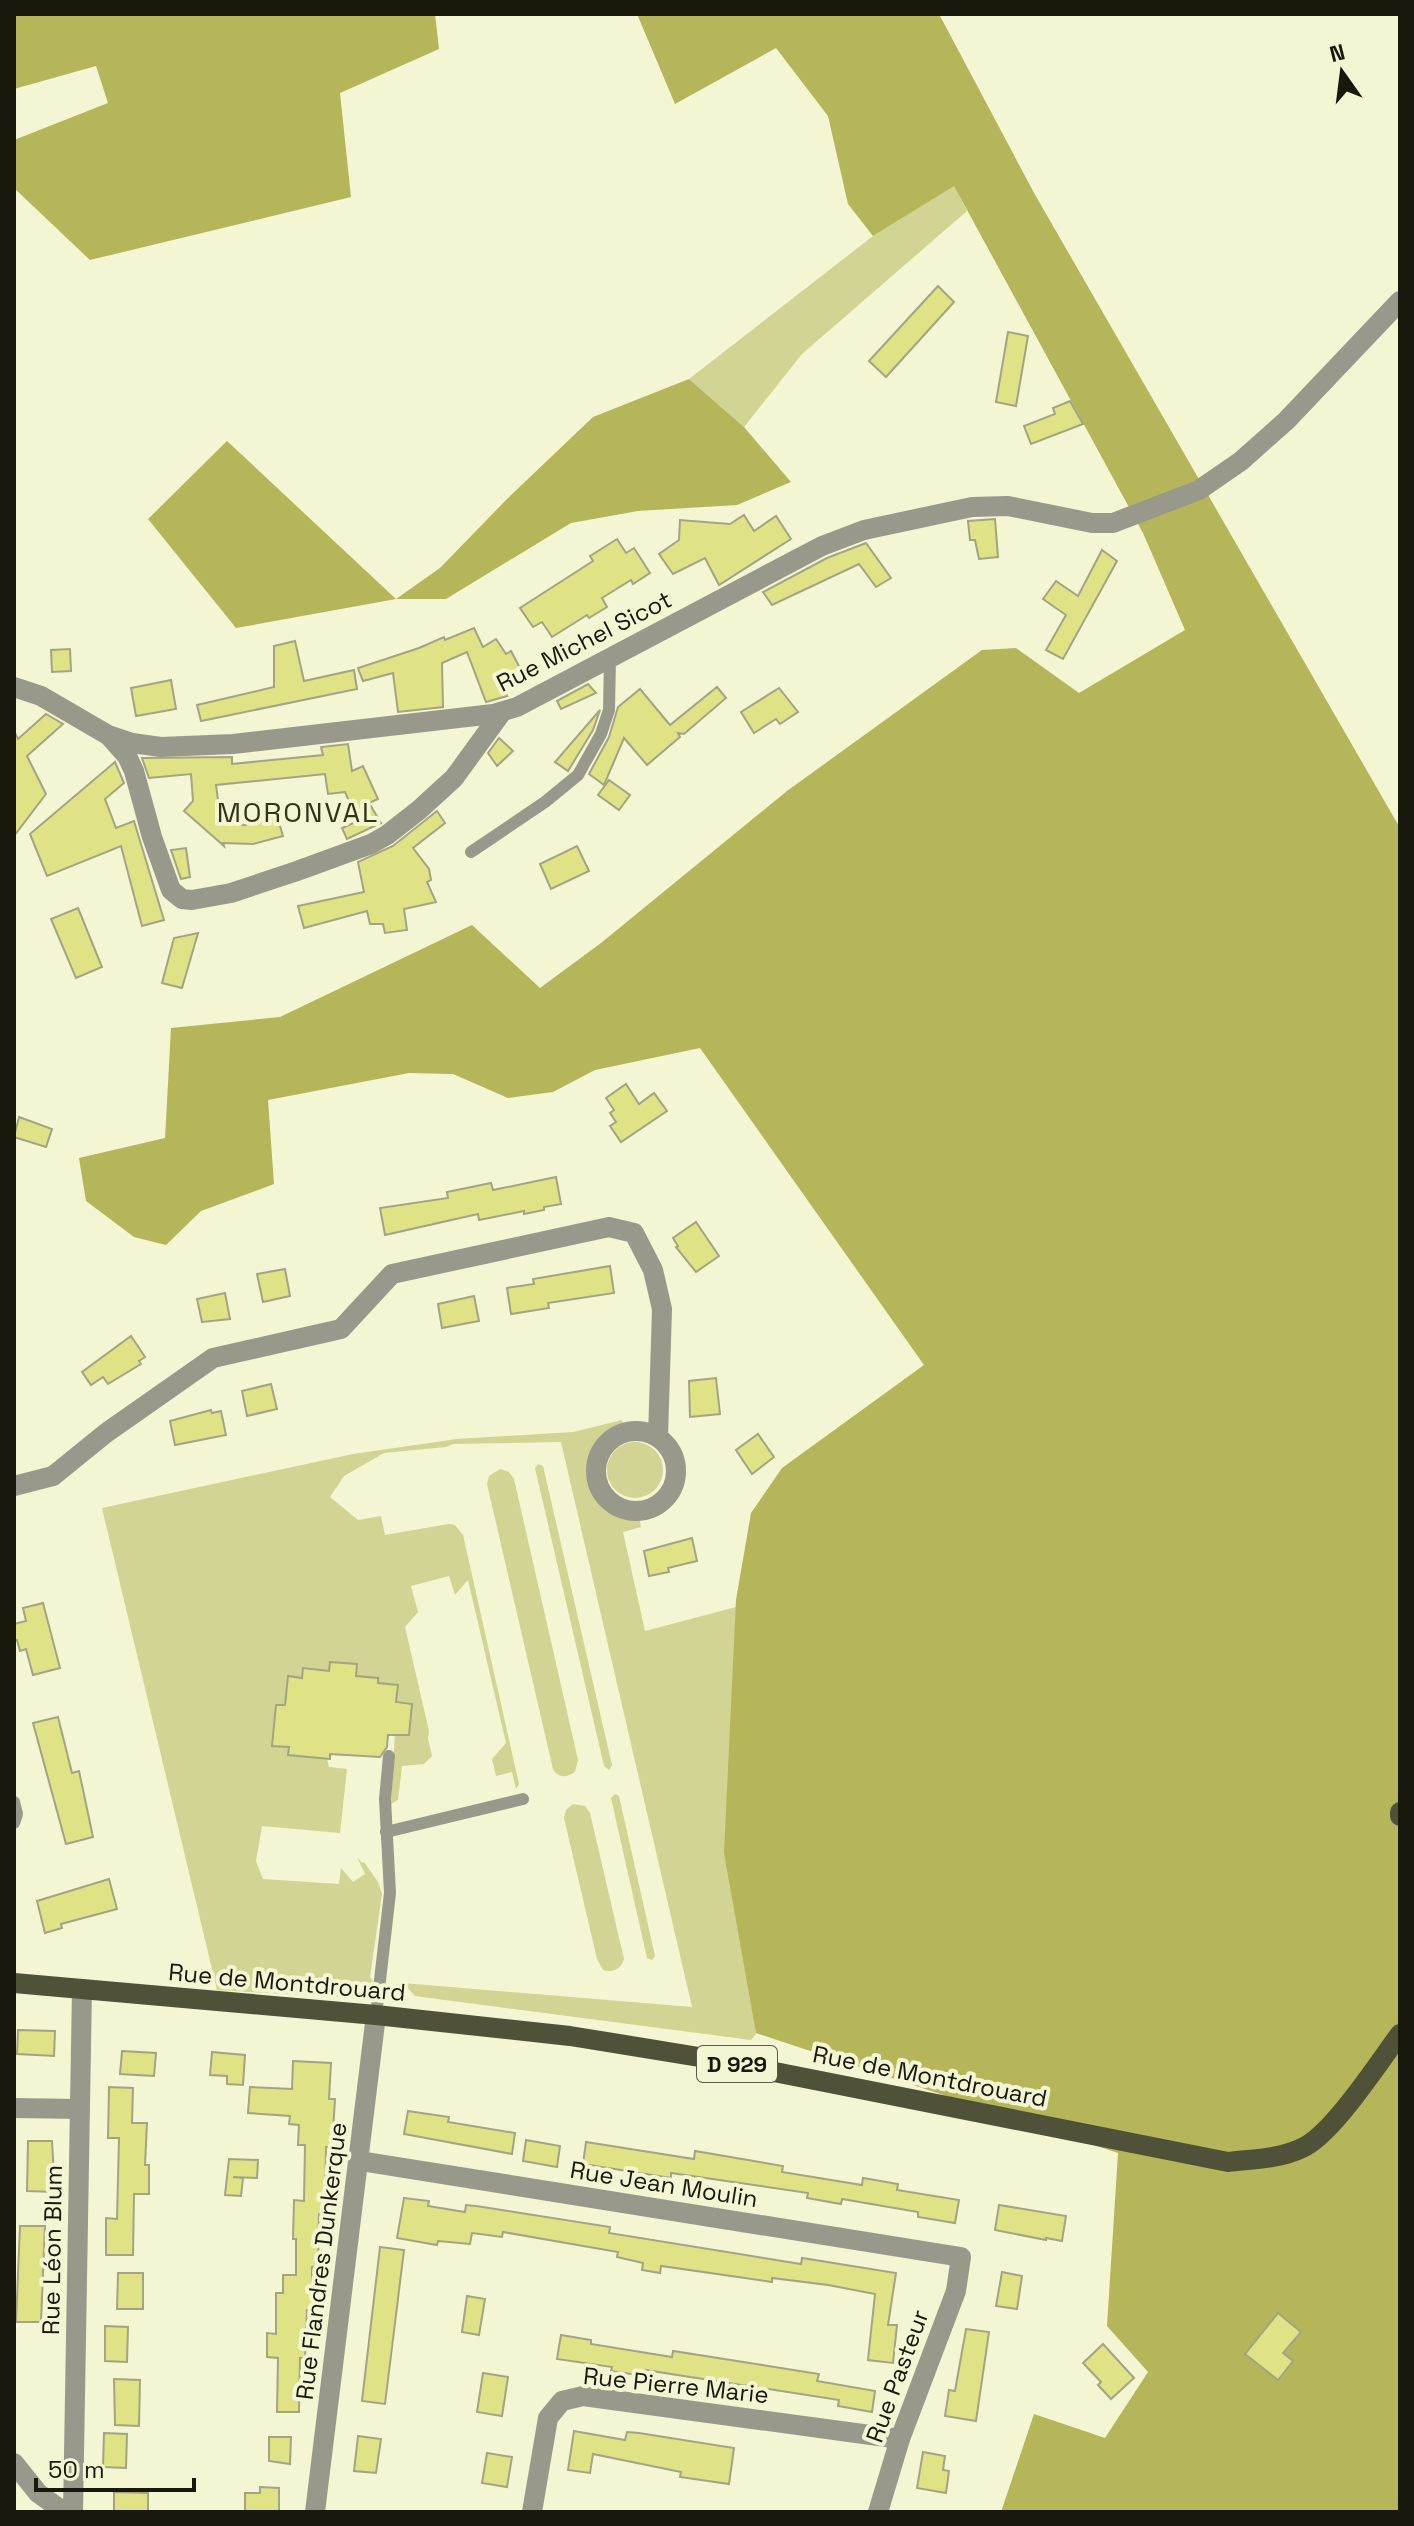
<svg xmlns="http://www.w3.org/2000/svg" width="1414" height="2526" font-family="'Space Grotesk',sans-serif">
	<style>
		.green { fill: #d1d493 }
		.forest { fill: #b4b659 }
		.building { fill: #e0e385; stroke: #a2a484; stroke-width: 2 }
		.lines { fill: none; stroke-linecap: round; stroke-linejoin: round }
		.service { stroke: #98998b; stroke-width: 12 }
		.minor { stroke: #98998b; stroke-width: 20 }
		.tertiary { stroke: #98998b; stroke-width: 20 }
		.primary { stroke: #505139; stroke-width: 20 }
		.labels { text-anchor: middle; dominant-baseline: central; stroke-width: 8; stroke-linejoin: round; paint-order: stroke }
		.shield { fill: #f3f5d3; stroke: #5a5a48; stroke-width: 2 }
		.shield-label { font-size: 22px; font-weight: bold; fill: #18180c }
		.street-label { font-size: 24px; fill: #18180c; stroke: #f3f5d3 }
		.quarter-label { font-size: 28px; letter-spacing: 2px; fill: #333317; stroke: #f3f5d3 }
	</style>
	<rect width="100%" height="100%" fill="#f3f5d3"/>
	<!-- green -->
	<g class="green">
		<polygon points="954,185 967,211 802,354 744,427 689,379 873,236"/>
		<path d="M622 1420 623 1425C611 1433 597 1440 591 1454 581 1476 596 1509 620 1516 626 1518 633 1516 639 1516L641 1527 623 1532 645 1631 736 1607 732 1709 752 1999 756 2034 751 2040 415 1996 403 1983 692 2007 561 1442 453 1444 446 1447 384 1453 344 1476 330 1497 358 1520 381 1516 385 1535 449 1524 455 1525 463 1535 519 1784 516 1789 512 1772 496 1776 492 1759 506 1743 468 1580 455 1595 449 1576 411 1586 418 1612 405 1627 429 1731 428 1739 432 1756 424 1764 402 1766 398 1800 391 1804 395 1733 412 1704 396 1702 398 1685 378 1683V1678L356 1676 357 1664 330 1662 329 1671 304 1668 302 1678 288 1677 287 1706 276 1705 272 1746 289 1747 288 1755 327 1759 329 1767 347 1769 340 1833 262 1826 256 1861 263 1879 339 1884 341 1868 353 1882 365 1874 357 1857 362 1863 364 1862 378 1882 382 1894 370 1977 373 1981 363 1991 338 1997 217 1990 102 1508 353 1454 457 1439 573 1432Z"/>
		<circle cx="635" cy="1470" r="28"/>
		<polygon points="538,1464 543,1466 612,1765 609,1770 604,1766 535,1468"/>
		<path d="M500 1469 509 1472 514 1479 578 1760 575 1772C567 1778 558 1778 553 1769L487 1484 489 1476Z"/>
		<polygon points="615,1794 619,1796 655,1956 652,1960 647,1958 611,1798"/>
		<path d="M573 1804 585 1806 590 1813 624 1959C621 1969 613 1973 603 1970L597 1959 564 1818 566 1810Z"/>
	</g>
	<!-- forest -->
	<g class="forest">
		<polygon points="14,14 435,14 439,49 340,93 351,197 90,260 14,188 14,140 108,103 96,66 14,89"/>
		<polygon points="637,14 939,14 1034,193 1400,828 1400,2512 1001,2512 1034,2414 1105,2438 1148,2372 1107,2326 1118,2153 756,2033 724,1853 736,1600 751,1513 782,1468 924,1365 700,1048 595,1070 553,1092 508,1098 453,1074 409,1073 268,1100 274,1184 201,1211 166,1245 134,1237 86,1201 79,1158 165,1138 171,1028 280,1017 472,925 540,988 601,943 787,791 982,650 1016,648 1079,693 1185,630 1143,533 954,186 873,236 848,204 828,116 776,48 675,104"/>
		<polygon points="689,379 744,427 791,482 737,505 638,511 571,523 446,599 396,599 236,628 148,519 227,441 396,599 440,568 507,499 593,417"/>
	</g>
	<!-- building -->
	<g class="building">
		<polygon points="938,286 954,302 886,377 869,361"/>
		<polygon points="1008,332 1028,336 1016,406 996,402"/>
		<polygon points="1070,401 1083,424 1031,444 1024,426 1055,414 1053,408"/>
		<polygon points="744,515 754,531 776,516 791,539 719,585 705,558 673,574 659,554 679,540 680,520 730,524"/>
		<polygon points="995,519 998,557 979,559 975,540 970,540 968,521"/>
		<polygon points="617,539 626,553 634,548 650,573 633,584 631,580 602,598 607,607 589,618 587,615 552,637 542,622 533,627 520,608 593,561 590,556"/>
		<polygon points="866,543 891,578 876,587 859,564 772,605 763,592 827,558"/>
		<polygon points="1102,550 1117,561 1063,659 1046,650 1066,615 1043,599 1056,581 1078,596"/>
		<polygon points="474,628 483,647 496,639 506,654 511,651 521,670 501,682 507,696 486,702 467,652 442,663 443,707 398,712 393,673 363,681 358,668 419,648 444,637 445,640"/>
		<polygon points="295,641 304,681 354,670 357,689 201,721 197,705 274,687 274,646"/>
		<polygon points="70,649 71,671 52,672 51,650"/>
		<polygon points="171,680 176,709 136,716 131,688"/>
		<polygon points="588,684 596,693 561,709 557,701"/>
		<polygon points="717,687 726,698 684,734 678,733 680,737 647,765 624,738 604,785 589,774 609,737 618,707 640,689 670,725"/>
		<polygon points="779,688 798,712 780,724 776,719 754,733 741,712"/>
		<polygon points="600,710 593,730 568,771 555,762"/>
		<polygon points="46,714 63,724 27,756 46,794 14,836 14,731 18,739"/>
		<polygon points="499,738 513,751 497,766 488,753"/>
		<polygon points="348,744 352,771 363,766 378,799 369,803 381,823 347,839 342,828 358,821 345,792 328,794 325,774 216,785 221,823 245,825 277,816 283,836 253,844 223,843 224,846 184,811 193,801 191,774 149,778 142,758 232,757 232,764 323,755 321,747"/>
		<polygon points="115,762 124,783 105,799 116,828 134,821 164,920 142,926 121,846 47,876 30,834"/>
		<polygon points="609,780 630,795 619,810 598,795"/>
		<polygon points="437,811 445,823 413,848 429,869 431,880 427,882 436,902 404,909 407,930 385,933 383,924 370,924 367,911 304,928 298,906 364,892 358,862 393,846"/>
		<polygon points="577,846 589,871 551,889 540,864"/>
		<polygon points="186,848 190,877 181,879 171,850"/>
		<polygon points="78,908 102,967 76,978 51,919"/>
		<polygon points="198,933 182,988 162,983 174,938"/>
		<polygon points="626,1084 639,1104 654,1093 667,1111 621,1142 610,1126 616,1122 610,1113 614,1110 606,1098"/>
		<polygon points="19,1117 52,1129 46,1147 14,1137"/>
		<polygon points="556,1177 561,1204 544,1207 544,1210 524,1214 524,1211 479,1220 478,1214 385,1235 380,1208 448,1198 447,1192 491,1183 493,1190"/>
		<polygon points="696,1222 719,1256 696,1272 676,1247 678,1246 673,1238"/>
		<polygon points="610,1266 614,1293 548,1303 549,1308 511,1314 507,1288 534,1284 533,1279"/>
		<polygon points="285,1269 290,1296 263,1302 257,1274"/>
		<polygon points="225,1293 230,1319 202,1322 197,1299"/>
		<polygon points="474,1296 479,1321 442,1328 438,1304"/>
		<polygon points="131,1336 145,1357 139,1361 141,1364 108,1384 103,1377 91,1385 82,1372"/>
		<polygon points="716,1378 720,1414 690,1417 689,1381"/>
		<polygon points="271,1384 277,1409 247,1416 242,1391"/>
		<polygon points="211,1410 212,1413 221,1411 226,1435 175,1445 170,1421"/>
		<polygon points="758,1434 774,1457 752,1474 736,1450"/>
		<polygon points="692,1538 697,1561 668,1568 669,1572 649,1576 644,1551"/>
		<polygon points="43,1603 60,1668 33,1675 26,1649 20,1651 17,1640 14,1641 14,1624 26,1621 23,1608"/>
		<polygon points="330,1662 357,1664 356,1676 378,1678 378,1683 398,1685 396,1702 412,1704 409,1735 388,1735 387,1747 380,1757 330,1754 330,1759 288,1755 289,1747 272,1746 276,1705 285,1705 288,1676 302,1678 303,1668 329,1671"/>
		<polygon points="58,1717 72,1773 79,1771 93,1837 66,1844 33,1723"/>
		<polygon points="109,1879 117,1909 61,1924 62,1928 45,1933 37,1901"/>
		<polygon points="18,2030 55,2031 54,2056 17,2054"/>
		<polygon points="122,2051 156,2053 154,2076 120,2074"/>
		<polygon points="212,2052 245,2055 243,2085 227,2084 227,2076 210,2075"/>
		<polygon points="293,2061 331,2063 329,2099 335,2099 332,2147 326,2147 325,2214 319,2214 318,2267 312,2267 312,2310 307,2310 305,2358 300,2358 299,2412 277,2412 278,2358 267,2357 267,2333 276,2334 276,2293 283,2293 283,2275 296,2275 296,2239 293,2239 294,2200 304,2201 305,2145 298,2145 299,2125 289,2124 290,2116 248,2113 250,2087 292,2089"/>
		<polygon points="109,2087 133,2088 132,2123 147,2123 145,2165 149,2165 149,2194 134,2194 133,2255 106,2255 106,2218 117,2219 119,2138 108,2138"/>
		<polygon points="408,2111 449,2117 448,2122 515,2133 512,2154 404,2134"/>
		<polygon points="526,2140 560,2146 557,2167 523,2161"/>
		<polygon points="28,2141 52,2141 55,2192 27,2191"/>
		<polygon points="586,2142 694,2159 695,2151 783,2166 782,2172 862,2185 863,2178 898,2184 897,2190 959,2200 955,2223 918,2217 918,2212 842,2199 841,2204 807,2198 808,2193 671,2173 671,2178 583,2164"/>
		<polygon points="229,2159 258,2160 257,2178 233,2177 243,2178 241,2196 225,2195"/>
		<polygon points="404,2198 429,2201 428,2206 465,2212 466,2205 476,2206 610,2227 609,2233 801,2264 802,2258 896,2273 888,2325 897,2325 893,2363 868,2360 875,2294 828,2285 772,2278 772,2282 661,2266 660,2273 642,2270 643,2263 617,2257 618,2252 503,2232 502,2237 472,2233 470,2244 438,2241 437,2245 397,2238"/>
		<polygon points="999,2205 1066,2216 1062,2241 1046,2238 1046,2240 995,2230"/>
		<polygon points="20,2226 45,2226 41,2322 16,2322"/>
		<polygon points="380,2247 404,2250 385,2404 362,2401"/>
		<polygon points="1002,2272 1022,2276 1017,2309 996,2306"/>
		<polygon points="118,2273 143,2273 143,2309 117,2309"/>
		<polygon points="467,2296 485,2299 479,2335 462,2332"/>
		<polygon points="1278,2313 1301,2332 1283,2353 1293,2361 1278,2380 1245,2354"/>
		<polygon points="105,2326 128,2327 127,2362 105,2361"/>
		<polygon points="966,2329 989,2332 976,2421 945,2416 949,2390 955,2391"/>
		<polygon points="561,2335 591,2340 591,2344 672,2357 673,2351 819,2374 817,2381 875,2391 872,2412 838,2406 839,2400 645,2370 644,2376 611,2371 612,2367 557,2359"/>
		<polygon points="1103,2344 1134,2378 1111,2399 1098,2385 1101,2382 1083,2363"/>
		<polygon points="483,2373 508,2377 502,2416 477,2412"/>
		<polygon points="114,2379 140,2380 139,2426 115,2425"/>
		<polygon points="574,2431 625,2440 627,2432 639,2433 734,2448 729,2484 680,2477 681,2472 593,2454 590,2473 568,2470"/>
		<polygon points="104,2433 127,2434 126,2468 103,2467"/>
		<polygon points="358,2436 381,2439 376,2473 354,2471"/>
		<polygon points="269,2437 291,2437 290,2464 269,2461"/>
		<polygon points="923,2452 945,2456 943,2470 949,2471 946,2493 917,2488"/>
		<polygon points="487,2453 512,2457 507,2487 482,2483"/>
		<polygon points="260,2487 279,2488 279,2512 245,2512 245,2493 260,2493"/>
		<polygon points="114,2492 148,2493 148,2512 114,2512"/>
	</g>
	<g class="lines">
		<!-- service -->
		<g class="service">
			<polyline points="471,852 545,802 578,775 601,734 609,710 610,657"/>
			<polyline points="14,1802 17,1814 14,1823"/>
			<polyline points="386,1832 523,1799"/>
			<polyline points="376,2015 390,1893 385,1799 389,1756"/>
		</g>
		<!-- minor -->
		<g class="minor">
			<circle cx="636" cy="1471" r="40"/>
			<polyline points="14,1486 53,1476 106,1433 213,1358 341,1329 392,1274 609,1227 634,1233 653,1270 662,1309 658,1437"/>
			<polyline points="14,2108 80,2109"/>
			<polyline points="360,2161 961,2257 956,2291 900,2439 878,2512"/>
			<polyline points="14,2463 38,2493 64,2512"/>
			<polyline points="73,2512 82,1989"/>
			<polyline points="315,2512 376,2015"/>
			<polyline points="532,2512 548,2418 562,2401 583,2396 900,2439"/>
		</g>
		<!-- tertiary -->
		<g class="tertiary">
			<polyline points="14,687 41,696 108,735 132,743 161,747 233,744 493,714 517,707 822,546 864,530 972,507 1008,506 1092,523 1113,523 1199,490 1241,461 1286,421 1400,301"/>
			<polyline points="111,738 127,756 134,771 152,837 171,890 182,899 192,900 231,893 297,871 371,844 387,835 419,810 454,778 502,712"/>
		</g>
		<!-- primary -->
		<g class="primary">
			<polyline points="1400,1812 1400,1816"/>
			<path d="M14 1983 376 2015 570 2036 699 2057 1228 2162C1252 2159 1280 2159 1302 2148 1332 2135 1379 2062 1400 2034"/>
		</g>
	</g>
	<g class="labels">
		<!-- shield labels -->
		<rect class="shield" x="697" y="2046" width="80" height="36" rx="6"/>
		<g class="shield-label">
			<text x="737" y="2064">D 929</text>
		</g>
		<!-- street labels -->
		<g class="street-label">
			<text transform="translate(584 641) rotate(-27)">Rue Michel Sicot</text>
			<text transform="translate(287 1982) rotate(5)">Rue de Montdrouard</text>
			<text transform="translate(930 2076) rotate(11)">Rue de Montdrouard</text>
			<text transform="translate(664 2184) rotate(9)">Rue Jean Moulin</text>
			<text transform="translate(52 2250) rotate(-89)">Rue Léon Blum</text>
			<text transform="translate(321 2261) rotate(-83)">Rue Flandres Dunkerque</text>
			<text transform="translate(897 2376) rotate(-70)">Rue Pasteur</text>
			<text transform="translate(676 2385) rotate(6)">Rue Pierre Marie</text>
		</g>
		<!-- quarter labels -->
		<g class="quarter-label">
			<text x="298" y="812">MORONVAL</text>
		</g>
	</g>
	<!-- border -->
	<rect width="1414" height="2526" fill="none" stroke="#18180c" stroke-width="32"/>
	<!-- north arrow -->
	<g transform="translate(1342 72) rotate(346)" stroke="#f3f5d3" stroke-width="6" paint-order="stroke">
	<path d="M0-6L14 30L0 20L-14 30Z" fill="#18180c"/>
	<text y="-12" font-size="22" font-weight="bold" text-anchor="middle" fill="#18180c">N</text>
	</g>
	<!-- scale -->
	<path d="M36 2478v12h158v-12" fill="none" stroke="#18180c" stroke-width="4"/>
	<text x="48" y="2478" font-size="24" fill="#18180c" stroke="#f3f5d3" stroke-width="6" paint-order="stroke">50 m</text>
</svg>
